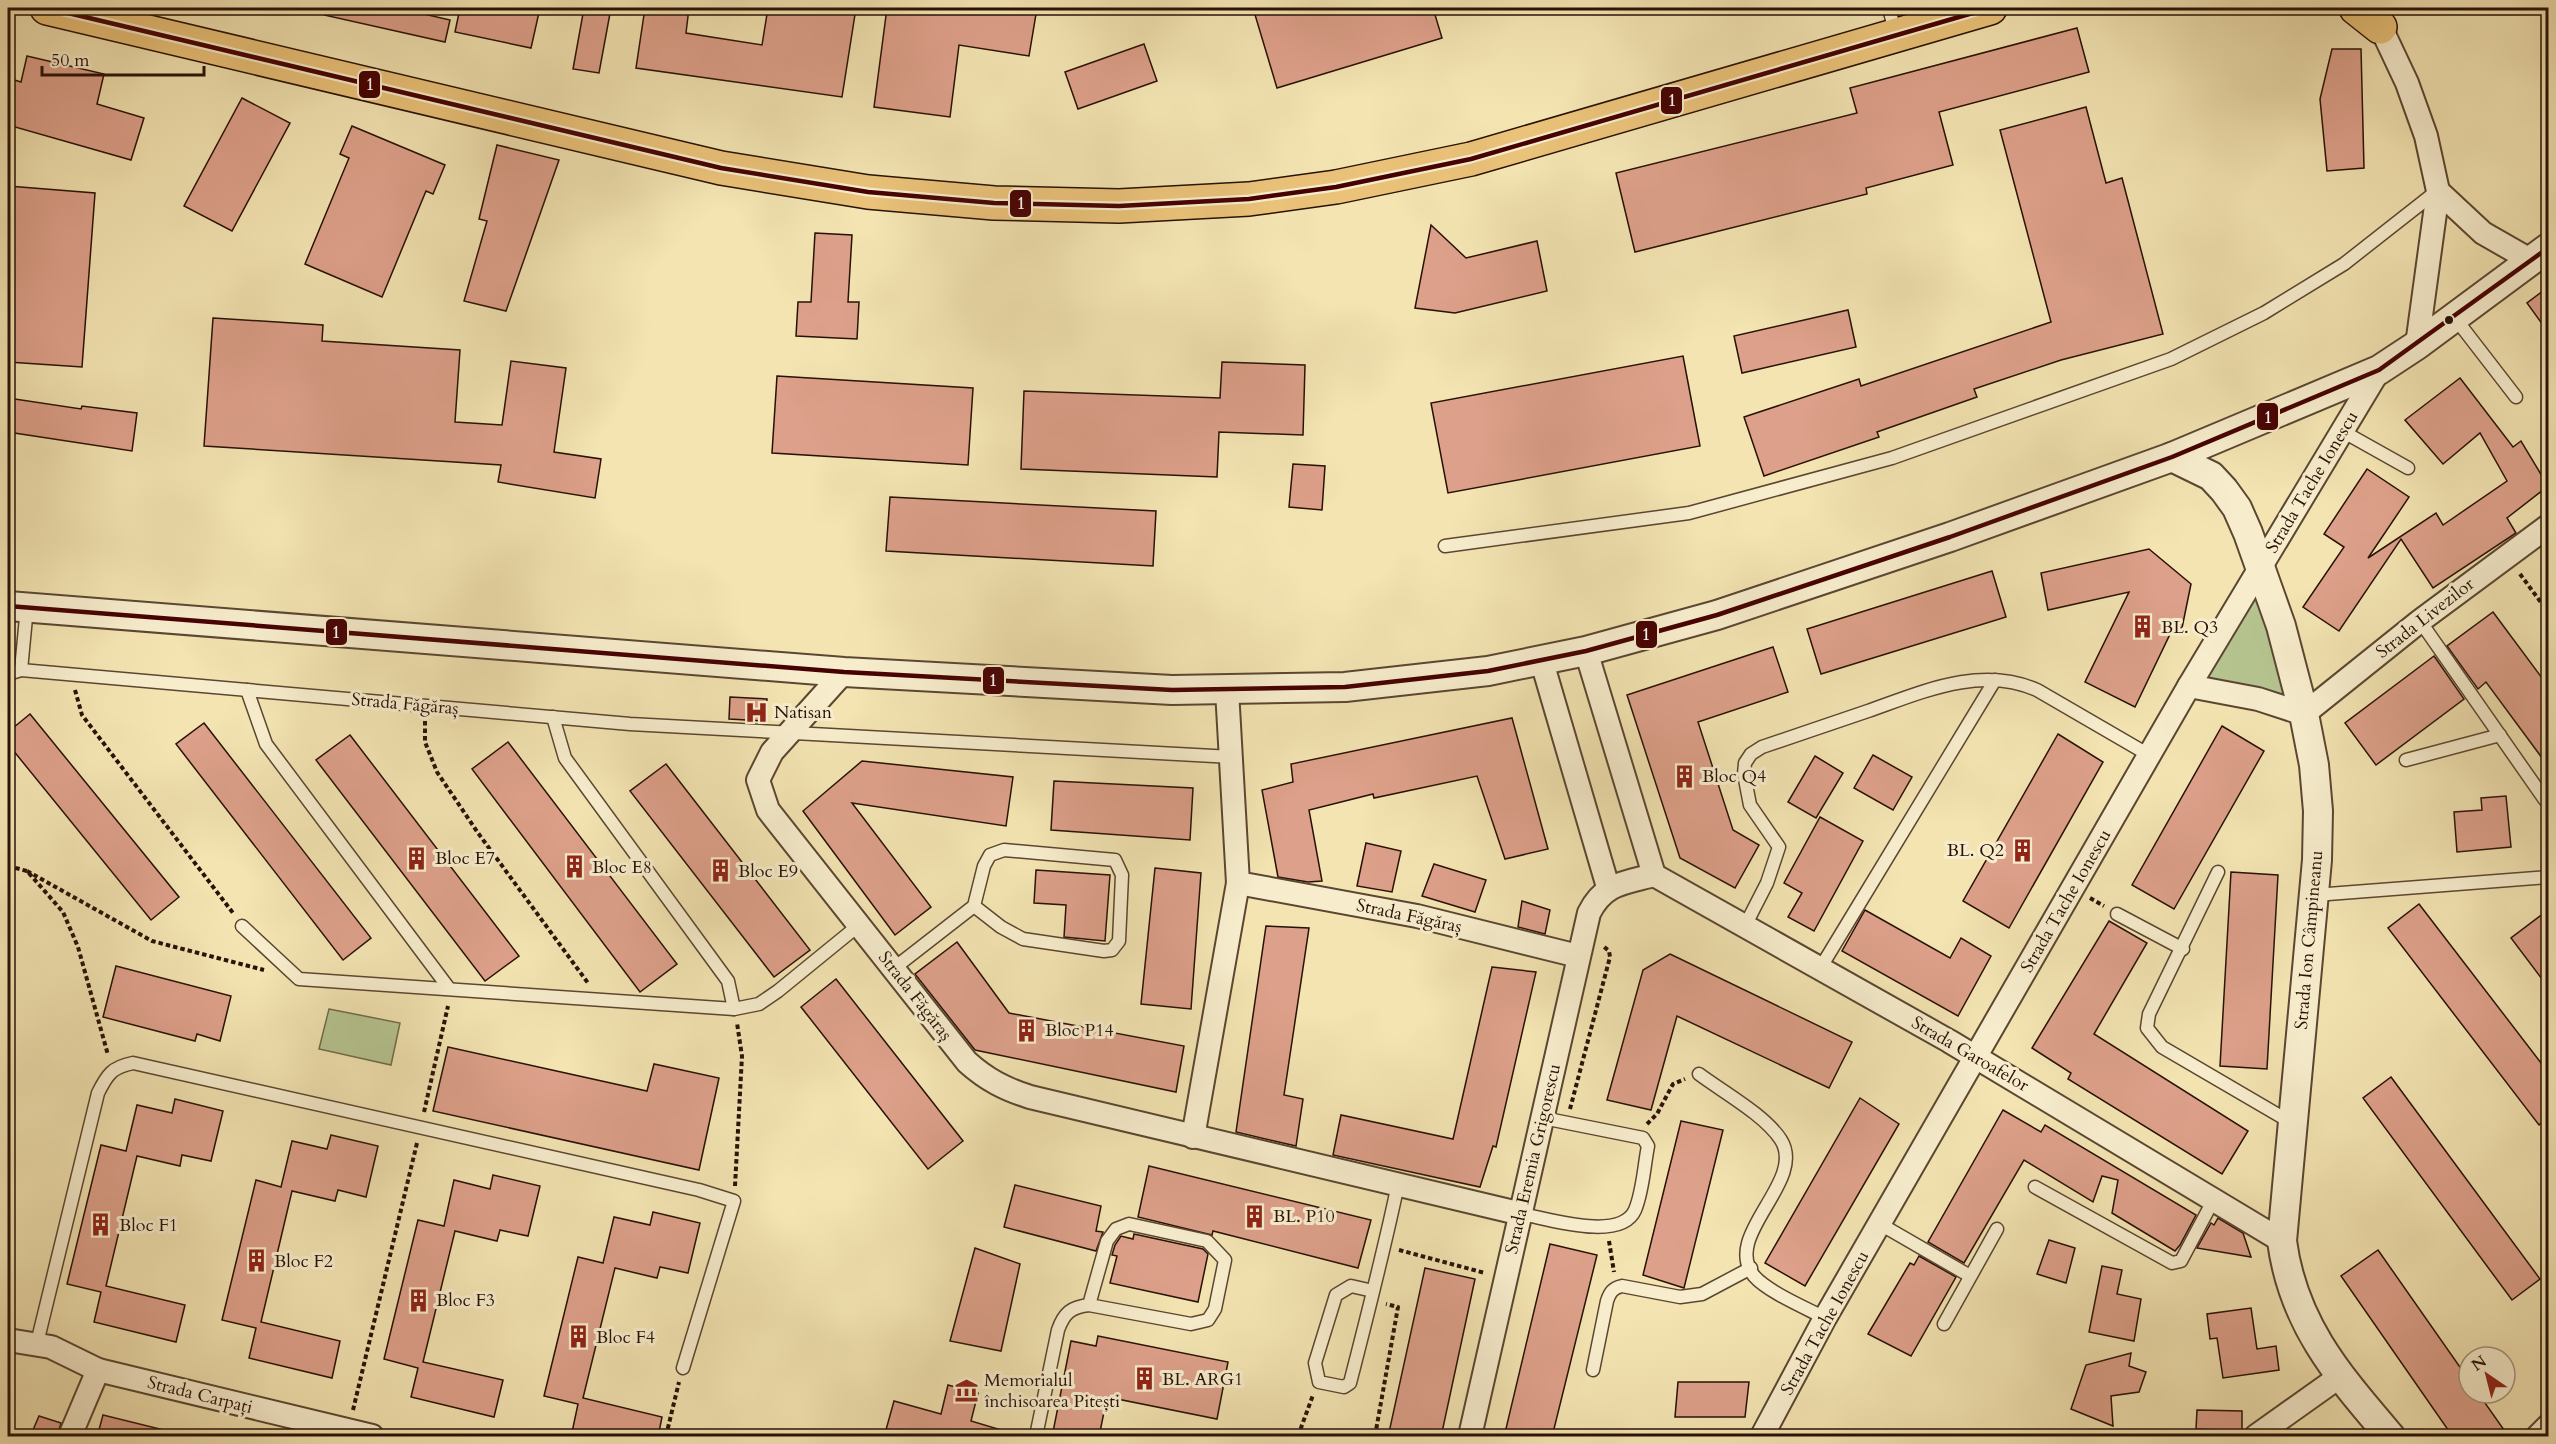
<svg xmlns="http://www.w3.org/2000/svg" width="2556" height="1444" font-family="Cardo,serif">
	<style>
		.green { fill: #b6c590; stroke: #6f6b4b; stroke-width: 1.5 }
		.building { fill: #dda08a; stroke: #281106; stroke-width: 1.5 }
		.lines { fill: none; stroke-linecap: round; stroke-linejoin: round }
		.service-casing { stroke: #5b4631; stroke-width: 15 }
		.minor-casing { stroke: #5b4631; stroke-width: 26 }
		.tertiary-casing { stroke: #5b4631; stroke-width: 32 }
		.primary-casing { stroke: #281106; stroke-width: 36 }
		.path { stroke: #281106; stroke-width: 4; stroke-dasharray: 4.5 3; stroke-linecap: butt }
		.service { stroke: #f7edcd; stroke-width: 12 }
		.minor { stroke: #f7edcd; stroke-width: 22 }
		.tertiary { stroke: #f7edcd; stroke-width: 28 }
		.primary { stroke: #eac279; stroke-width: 33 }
		.bus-1-casing { stroke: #f7edcd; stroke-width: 9 }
		.bus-1 { stroke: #460101; stroke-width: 4.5 }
		.bus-dot { fill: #281106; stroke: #f7edcd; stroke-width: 2 }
		.labels { text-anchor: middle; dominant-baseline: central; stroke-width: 6; stroke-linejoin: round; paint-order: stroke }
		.street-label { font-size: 18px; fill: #281106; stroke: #f7edcd }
		.poi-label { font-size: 18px; fill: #281106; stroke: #f7edcd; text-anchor: start }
		.line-badge { stroke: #f7edcd; stroke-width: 2 }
		.badge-label { font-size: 16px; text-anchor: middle; font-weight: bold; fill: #fff }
	</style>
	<rect width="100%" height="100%" fill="#f3e4b2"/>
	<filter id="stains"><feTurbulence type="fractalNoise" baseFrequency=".00333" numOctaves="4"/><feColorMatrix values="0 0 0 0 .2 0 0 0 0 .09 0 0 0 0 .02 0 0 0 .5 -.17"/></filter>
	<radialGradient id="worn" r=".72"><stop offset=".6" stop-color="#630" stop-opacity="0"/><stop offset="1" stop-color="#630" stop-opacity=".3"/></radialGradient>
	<!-- green -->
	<g class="green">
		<polygon points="2260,567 2304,714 2189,686"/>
		<polygon points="329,1009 400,1023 391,1065 319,1049"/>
	</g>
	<!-- building -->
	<g class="building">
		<polygon points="325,8 398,8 450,20 445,42 324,15"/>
		<polygon points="460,8 540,8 531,48 455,32"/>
		<polygon points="584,8 611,8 599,73 573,69"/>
		<polygon points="645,8 689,8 686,33 762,45 768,8 856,8 842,97 636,68"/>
		<polygon points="887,8 1037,8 1029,56 959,45 950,117 874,107"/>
		<polygon points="1253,8 1433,8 1442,38 1277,88"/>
		<polygon points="2077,28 2089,72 1939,112 1953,165 1866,188 1867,194 1635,252 1616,173 1857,113 1850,88"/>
		<polygon points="1144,44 1157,81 1078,109 1065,72"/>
		<polygon points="2332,49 2361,49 2364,168 2327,171 2320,99"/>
		<polygon points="27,56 104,74 97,104 144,118 131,160 8,125 8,78 21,82"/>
		<polygon points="242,98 290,123 232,231 184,206"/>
		<polygon points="2086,107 2106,183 2122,178 2163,334 2061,360 1974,389 1977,397 1877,432 1879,437 1764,476 1744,417 1859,379 1861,386 2051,322 2000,130"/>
		<polygon points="352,126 445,165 433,194 426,191 382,297 305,264 349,158 340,154"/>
		<polygon points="497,145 559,160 506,311 464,301 487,221 479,219"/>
		<polygon points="8,186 95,193 82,367 8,362"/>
		<polygon points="1431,225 1466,258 1537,241 1547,291 1455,313 1415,308"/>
		<polygon points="815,233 852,235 848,302 859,302 857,339 796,336 798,302 811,302"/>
		<polygon points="2548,287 2548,332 2527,303"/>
		<polygon points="1848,310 1856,347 1742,373 1734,336"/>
		<polygon points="213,318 323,325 322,341 460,350 455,422 502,425 511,361 566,368 554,452 601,459 595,498 498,482 501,465 204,446"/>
		<polygon points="1683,356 1700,446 1448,493 1431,403"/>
		<polygon points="1222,362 1305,365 1303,435 1219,432 1217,477 1021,469 1024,391 1220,398"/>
		<polygon points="777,376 973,388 968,465 772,453"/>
		<polygon points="2460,378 2513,447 2521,441 2548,486 2507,518 2516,533 2433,588 2401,539 2339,631 2303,607 2344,547 2324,534 2367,469 2409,497 2368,558 2436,513 2443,525 2507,481 2480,433 2443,464 2405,420"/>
		<polygon points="8,398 81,409 82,406 137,413 132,451 8,432"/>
		<polygon points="1293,464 1325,466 1322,510 1289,507"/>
		<polygon points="890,497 1156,511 1153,566 886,551"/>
		<polygon points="2149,549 2191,584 2182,628 2174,626 2135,707 2085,682 2129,592 2048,610 2041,573"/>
		<polygon points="1992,571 2006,617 1821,674 1807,629"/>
		<polygon points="2493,612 2548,686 2548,766 2486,682 2478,689 2447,646"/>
		<polygon points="1773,647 1788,692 1698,722 1733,830 1759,845 1735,888 1680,858 1627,695"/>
		<polygon points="2434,656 2464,699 2376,765 2345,723"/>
		<polygon points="730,697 767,699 766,721 729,719"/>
		<polygon points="30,714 179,897 151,920 8,744 8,732"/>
		<polygon points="1512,718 1548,849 1505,859 1477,776 1374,798 1373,794 1309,810 1322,881 1308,882 1278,877 1262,790 1293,782 1291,764"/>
		<polygon points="204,723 371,938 343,960 176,744"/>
		<polygon points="2222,726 2264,751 2174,909 2132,885"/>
		<polygon points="2058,734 2103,762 2009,928 1963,901"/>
		<polygon points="350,735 519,956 485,981 316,760"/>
		<polygon points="508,742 677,964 640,992 472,769"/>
		<polygon points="1873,755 1912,777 1893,810 1854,788"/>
		<polygon points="1815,756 1843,773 1816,818 1788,802"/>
		<polygon points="862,761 1013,777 1006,826 852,803 931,907 895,935 803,811"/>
		<polygon points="666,764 810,950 774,977 630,791"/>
		<polygon points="1054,781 1193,788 1190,840 1051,830"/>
		<polygon points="2506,796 2511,847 2457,852 2454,812 2482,810 2481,798"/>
		<polygon points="1820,817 1863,841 1814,931 1788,917 1802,893 1784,883"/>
		<polygon points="1366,843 1401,851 1392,892 1357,886"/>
		<polygon points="1434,864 1486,880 1475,912 1422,896"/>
		<polygon points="1155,868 1201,873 1191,1009 1141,1004"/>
		<polygon points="1036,870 1110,875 1105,941 1064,937 1066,905 1034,903"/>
		<polygon points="2231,872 2278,875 2267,1069 2220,1066"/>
		<polygon points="1522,901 1550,910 1545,934 1518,927"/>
		<polygon points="2419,904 2548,1072 2548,1117 2539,1125 2388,928"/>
		<polygon points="1865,910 1950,958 1961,938 1991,956 1958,1016 1842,951"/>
		<polygon points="2548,910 2548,987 2511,938"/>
		<polygon points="2109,921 2147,943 2094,1034 2248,1131 2222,1174 2068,1079 2071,1073 2032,1048"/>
		<polygon points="1266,926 1309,928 1284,1095 1303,1099 1296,1146 1236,1132"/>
		<polygon points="957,942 1009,1013 1184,1046 1176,1092 975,1050 915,974"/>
		<polygon points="1670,954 1852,1042 1829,1088 1677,1016 1651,1110 1607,1100 1643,970"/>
		<polygon points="116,966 231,996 220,1041 197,1034 195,1041 103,1017"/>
		<polygon points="1492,967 1536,972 1496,1147 1493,1146 1480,1187 1333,1155 1341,1115 1453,1139"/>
		<polygon points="836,979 963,1141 928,1169 801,1007"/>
		<polygon points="448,1047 647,1091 654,1064 719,1078 699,1170 433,1111"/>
		<polygon points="2391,1077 2540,1279 2512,1300 2363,1098"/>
		<polygon points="1860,1098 1899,1124 1805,1286 1765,1263"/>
		<polygon points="175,1099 223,1111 211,1161 182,1155 180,1166 137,1156 106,1286 185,1305 176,1342 94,1322 101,1292 67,1284 101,1145 126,1151 137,1105 172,1113"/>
		<polygon points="2003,1110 2041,1132 2045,1125 2196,1215 2180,1245 2175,1251 2112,1213 2118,1180 2102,1176 2093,1202 2024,1160 1964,1263 1928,1242"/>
		<polygon points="1681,1121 1723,1130 1684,1288 1643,1275"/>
		<polygon points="331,1135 378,1146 366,1197 338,1190 335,1201 292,1191 261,1322 340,1341 332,1378 249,1358 256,1328 222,1320 256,1180 281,1187 292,1141 327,1149"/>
		<polygon points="1149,1166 1371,1220 1358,1268 1213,1231 1212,1235 1138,1217"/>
		<polygon points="493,1175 540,1186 528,1236 500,1230 497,1241 455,1231 423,1362 503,1380 494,1417 411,1397 418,1368 384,1359 418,1220 444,1226 454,1180 490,1189"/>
		<polygon points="1015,1185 1101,1206 1096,1231 1103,1232 1096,1251 1004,1227"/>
		<polygon points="653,1212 700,1223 688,1273 660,1267 657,1278 615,1268 583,1398 662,1417 658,1437 571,1437 578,1404 544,1396 578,1257 603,1263 614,1217 650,1225"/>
		<polygon points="2218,1218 2243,1233 2251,1257 2197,1248 2211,1223 2214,1225"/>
		<polygon points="1134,1234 1203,1249 1208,1254 1198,1302 1110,1283 1117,1256 1112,1255 1115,1245 1121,1236 1133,1239"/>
		<polygon points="2049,1240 2075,1248 2066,1283 2037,1274"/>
		<polygon points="1550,1244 1597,1255 1552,1437 1504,1437"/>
		<polygon points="975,1248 1020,1264 1001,1351 950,1341"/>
		<polygon points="2378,1250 2469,1380 2469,1393 2478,1393 2509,1437 2453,1437 2341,1276"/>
		<polygon points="1919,1256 1956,1277 1911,1356 1868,1334 1910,1263 1914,1265"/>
		<polygon points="2102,1266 2122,1270 2117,1294 2141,1299 2134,1341 2089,1332"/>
		<polygon points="1425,1268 1475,1279 1441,1437 1388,1437"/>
		<polygon points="2251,1308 2257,1349 2276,1346 2279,1370 2223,1378 2217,1338 2210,1339 2207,1314"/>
		<polygon points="1098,1336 1228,1362 1217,1419 1107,1397 1099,1437 1052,1437 1071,1341 1096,1346"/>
		<polygon points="2131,1353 2129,1366 2146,1372 2139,1392 2111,1396 2113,1426 2071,1409 2086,1365"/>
		<polygon points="1678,1382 1749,1382 1745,1417 1675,1417"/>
		<polygon points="948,1385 978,1393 971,1421 1008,1432 1008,1437 884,1437 894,1401 941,1414"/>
		<polygon points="2197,1410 2242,1411 2242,1431 2196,1429"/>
		<polygon points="103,1415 164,1430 163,1437 97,1437"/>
		<polygon points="39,1416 61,1423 57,1437 30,1437"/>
	</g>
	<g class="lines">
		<defs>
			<g id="service">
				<polyline points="1889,8 1896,36"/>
				<polyline points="2455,318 2516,397"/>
				<polyline points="2342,431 2408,468"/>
				<polyline points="1445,546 1689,513 1892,458 2171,359 2264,313 2344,264 2437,191"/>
				<polyline points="2420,621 2545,800"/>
				<polyline points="21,670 630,724 1232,757"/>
				<polyline points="8,674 21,670 27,607"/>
				<polyline points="247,690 266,744 448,987"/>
				<polyline points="553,717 565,758 728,981 734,1009"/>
				<polyline points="2406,760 2500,735"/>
				<polyline points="2218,872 2149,1014 2147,1028 2162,1047 2292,1123"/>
				<polyline points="2315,895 2548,877"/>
				<polyline points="2117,914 2183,949"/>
				<path d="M1746 924 1767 883 1779 847 1750 805 1744 774 1745 763 1751 754 1762 747C1797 735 1833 723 1868 711 1922 692 1981 665 2037 690L2149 755"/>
				<polyline points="242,926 299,979 734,1009 759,1004 778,991 859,925"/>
				<polyline points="1821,967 1995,680"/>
				<polyline points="893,969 974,906 984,866 990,855 1004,850 1115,860 1122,875 1119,941 1112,950 1104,951 1023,939 1001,927 974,906"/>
				<path d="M1699 1074C1723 1092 1765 1115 1781 1140 1807 1182 1721 1235 1754 1276 1768 1292 1806 1308 1825 1318"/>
				<polyline points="2035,1187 2172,1263 2181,1261 2214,1199"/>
				<path d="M1522 1214C1549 1219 1621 1242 1635 1210 1643 1191 1644 1166 1648 1146L1643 1138 1543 1118"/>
				<polyline points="1880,1224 1970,1276"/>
				<path d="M1373 1291 1351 1286 1336 1295 1315 1363 1319 1382 1344 1387 1350 1383C1367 1317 1384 1251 1398 1184"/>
				<polyline points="1944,1324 1997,1229"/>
				<path d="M37 1343 98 1093C107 1075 112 1067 133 1063L699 1190 734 1201 683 1368"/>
				<path d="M1593 1370 1607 1301C1610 1292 1613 1288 1622 1286L1680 1297 1702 1294 1751 1268"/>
				<path d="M1036 1436 1058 1330C1064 1313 1071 1307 1089 1305L1191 1324 1208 1320 1215 1309 1225 1260 1207 1241 1129 1224 1116 1229 1107 1241 1089 1305"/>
			</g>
			<g id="minor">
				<polyline points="2375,15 2407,83 2426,136 2438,191 2417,345"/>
				<polyline points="2438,191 2483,233 2532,261"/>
				<polyline points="1586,651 1654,875"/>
				<polyline points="1542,662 1608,887"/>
				<path d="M844 672 772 752 758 780 768 810 967 1062C987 1080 1005 1089 1030 1097L1522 1214"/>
				<polyline points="2189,686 2258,699 2304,714 2420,621 2548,526"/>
				<polyline points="1227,690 1238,883 1417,916 1578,956"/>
				<polyline points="1654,875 1949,1041 2282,1241"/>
				<polyline points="1193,1137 1238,883"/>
				<polyline points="8,1340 51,1347 98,1370"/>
				<polyline points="70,1436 98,1370 372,1436"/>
				<path d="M1470 1436 1589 913C1604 883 1624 883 1654 875"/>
				<polyline points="1762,1436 1825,1318 2189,686 2379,370"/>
				<polyline points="2256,1436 2339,1377"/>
				<polyline points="2538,1436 2548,1426"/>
			</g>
			<g id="tertiary">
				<path d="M2172 457 2211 476 2224 490 2237 508 2248 533 2281 626 2304 714 2314 765 2318 811 2317 860 2282 1241C2293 1324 2338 1375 2390 1436"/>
				<polyline points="8,606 844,672 1172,690 1345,687 1488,671 1586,651 1717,615 1950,537 2172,457 2379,370 2417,345 2548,248"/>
			</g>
			<g id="primary">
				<polyline points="47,8 721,168 868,192 994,203 1119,206 1249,199 1336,187 1471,159 1990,8"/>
				<polyline points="2356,8 2380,27"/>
			</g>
		</defs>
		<!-- service casing -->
		<use href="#service" class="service-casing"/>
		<!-- minor casing -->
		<use href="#minor" class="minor-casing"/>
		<!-- tertiary casing -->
		<use href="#tertiary" class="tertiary-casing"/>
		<!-- primary casing -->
		<use href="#primary" class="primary-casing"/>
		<!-- path -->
		<g class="path">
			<polyline points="2520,574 2548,612"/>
			<polyline points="75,690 82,715 233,913"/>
			<polyline points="425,721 425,742 437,772 478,833 588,983"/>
			<polyline points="8,866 27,871 63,912 78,947 108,1055"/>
			<polyline points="27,871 152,941 264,970"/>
			<polyline points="2090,898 2104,906"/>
			<polyline points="1570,1109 1610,957 1609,951 1602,945"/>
			<polyline points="424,1112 448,1006"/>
			<polyline points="1647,1124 1657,1114 1673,1084 1685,1079"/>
			<polyline points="735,1186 742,1056 737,1023"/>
			<polyline points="1609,1241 1614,1272"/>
			<polyline points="1399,1250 1485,1273"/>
			<polyline points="353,1410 417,1143"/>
			<polyline points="666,1436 679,1382"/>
			<polyline points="1298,1436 1313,1395"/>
			<polyline points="1375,1436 1398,1307 1386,1304"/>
		</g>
		<!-- service -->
		<use href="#service" class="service"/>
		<!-- minor -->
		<use href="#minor" class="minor"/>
		<!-- tertiary -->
		<use href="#tertiary" class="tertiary"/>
		<!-- primary -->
		<use href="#primary" class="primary"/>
		<defs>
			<g id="bus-1">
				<polyline points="47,8 721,168 868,192 994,203 1119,206 1249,199 1336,187 1471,159 1990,8"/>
				<polyline points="8,606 844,672 1172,690 1345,687 1488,671 1586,651 1717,615 1950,537 2172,457 2379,370 2548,248"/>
			</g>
		</defs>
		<!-- bus-1 casing -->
		<use href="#bus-1" class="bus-1-casing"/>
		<!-- bus-1 -->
		<use href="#bus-1" class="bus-1"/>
	</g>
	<!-- icons -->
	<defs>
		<symbol id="building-bare" viewBox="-9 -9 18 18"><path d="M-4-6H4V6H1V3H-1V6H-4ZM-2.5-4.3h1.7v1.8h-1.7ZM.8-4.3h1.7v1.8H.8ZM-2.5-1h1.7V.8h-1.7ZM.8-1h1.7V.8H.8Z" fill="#8f2418" stroke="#f7edcd" stroke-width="2.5" paint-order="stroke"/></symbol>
		<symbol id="hospital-bare" viewBox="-9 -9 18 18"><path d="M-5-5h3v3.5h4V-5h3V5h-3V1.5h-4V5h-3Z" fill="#8f2418" stroke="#f7edcd" stroke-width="2.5" paint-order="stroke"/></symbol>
		<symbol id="museum-bare" viewBox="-9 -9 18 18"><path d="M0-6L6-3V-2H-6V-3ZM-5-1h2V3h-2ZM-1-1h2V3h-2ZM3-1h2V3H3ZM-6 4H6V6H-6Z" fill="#8f2418" stroke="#f7edcd" stroke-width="2.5" paint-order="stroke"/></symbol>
	</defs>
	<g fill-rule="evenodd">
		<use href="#building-bare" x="2126" y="610" width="33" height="33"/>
		<use href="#hospital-bare" x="740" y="696" width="33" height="33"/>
		<use href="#building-bare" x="1668" y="760" width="33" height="33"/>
		<use href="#building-bare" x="2006" y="834" width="33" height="33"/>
		<use href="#building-bare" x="400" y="842" width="33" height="33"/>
		<use href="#building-bare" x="558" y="850" width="33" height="33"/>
		<use href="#building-bare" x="704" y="854" width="33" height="33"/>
		<use href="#building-bare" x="1010" y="1014" width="33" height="33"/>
		<use href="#building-bare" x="1238" y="1200" width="33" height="33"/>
		<use href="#building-bare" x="84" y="1208" width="33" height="33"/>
		<use href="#building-bare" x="240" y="1244" width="33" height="33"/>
		<use href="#building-bare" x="402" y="1284" width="33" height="33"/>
		<use href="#building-bare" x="562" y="1320" width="33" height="33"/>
		<use href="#building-bare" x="1128" y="1362" width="33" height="33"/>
		<use href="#museum-bare" x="950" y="1374" width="33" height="33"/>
	</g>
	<!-- markers -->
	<circle class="bus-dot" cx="2449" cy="320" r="5"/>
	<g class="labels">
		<!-- street labels -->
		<g class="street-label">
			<text transform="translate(2312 482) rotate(-59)">Strada Tache Ionescu</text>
			<text transform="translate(2425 618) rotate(-38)">Strada Livezilor</text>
			<text transform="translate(405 704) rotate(5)">Strada Făgăraș</text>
			<text transform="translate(2066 901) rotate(-60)">Strada Tache Ionescu</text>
			<text transform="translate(1409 916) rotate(12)">Strada Făgăraș</text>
			<text transform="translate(2309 940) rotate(-85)">Strada Ion Câmpineanu</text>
			<text transform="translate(915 996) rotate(52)">Strada Făgăraș</text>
			<text transform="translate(1970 1054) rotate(30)">Strada Garoafelor</text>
			<text transform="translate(1533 1159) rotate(-77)">Strada Eremia Grigorescu</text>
			<text transform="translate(1825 1323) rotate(-61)">Strada Tache Ionescu</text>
			<text transform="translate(200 1395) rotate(14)">Strada Carpați</text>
		</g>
		<!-- poi labels -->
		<g class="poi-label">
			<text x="2161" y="627">BL. Q3</text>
			<text x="774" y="712">Natisan</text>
			<text x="1702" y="776">Bloc Q4</text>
			<text x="2004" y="850" text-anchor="end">BL. Q2</text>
			<text x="435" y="858">Bloc E7</text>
			<text x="592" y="867">Bloc E8</text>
			<text x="738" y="871">Bloc E9</text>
			<text x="1045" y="1030">Bloc P14</text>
			<text x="1273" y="1216">BL. P10</text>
			<text x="119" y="1225">Bloc F1</text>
			<text x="274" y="1261">Bloc F2</text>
			<text x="436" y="1300">Bloc F3</text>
			<text x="596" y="1337">Bloc F4</text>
			<text x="1162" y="1379">BL. ARG1</text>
			<text x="984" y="1380">Memorialul<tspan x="984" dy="21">închisoarea Pitești</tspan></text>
		</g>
	</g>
	<g class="line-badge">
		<rect x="358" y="70" width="23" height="29" rx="6" fill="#460101"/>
		<rect x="1660" y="86" width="23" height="29" rx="6" fill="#460101"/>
		<rect x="1009" y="189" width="23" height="29" rx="6" fill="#460101"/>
		<rect x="2256" y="402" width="23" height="29" rx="6" fill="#460101"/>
		<rect x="325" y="618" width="23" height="28" rx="6" fill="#460101"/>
		<rect x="1635" y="620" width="23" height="29" rx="6" fill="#460101"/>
		<rect x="982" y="666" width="23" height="29" rx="6" fill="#460101"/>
	</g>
	<g class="badge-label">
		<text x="370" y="90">1</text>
		<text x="1672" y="106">1</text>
		<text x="1021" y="209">1</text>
		<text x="2268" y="423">1</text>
		<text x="336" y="638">1</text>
		<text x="1646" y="640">1</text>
		<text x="993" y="686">1</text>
	</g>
	<!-- margin -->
	<rect width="2556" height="1444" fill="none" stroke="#f3e4b2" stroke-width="30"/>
	<rect x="9" y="9" width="2538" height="1426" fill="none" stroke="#281106" stroke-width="3"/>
	<rect x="15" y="15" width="2526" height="1414" fill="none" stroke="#281106" stroke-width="1.5"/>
	<!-- north arrow -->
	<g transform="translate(2487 1375) rotate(325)"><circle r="28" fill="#f7edcd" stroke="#a4957d" stroke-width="1.5"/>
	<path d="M0-4.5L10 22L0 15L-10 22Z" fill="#8f2418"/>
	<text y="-9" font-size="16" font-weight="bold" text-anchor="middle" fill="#281106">N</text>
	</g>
	<!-- scale -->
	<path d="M42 66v9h162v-9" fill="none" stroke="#281106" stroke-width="3"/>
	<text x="51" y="66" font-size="18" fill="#281106" stroke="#f7edcd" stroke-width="4.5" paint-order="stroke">50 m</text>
	<rect width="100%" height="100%" filter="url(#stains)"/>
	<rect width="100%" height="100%" fill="url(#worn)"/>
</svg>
